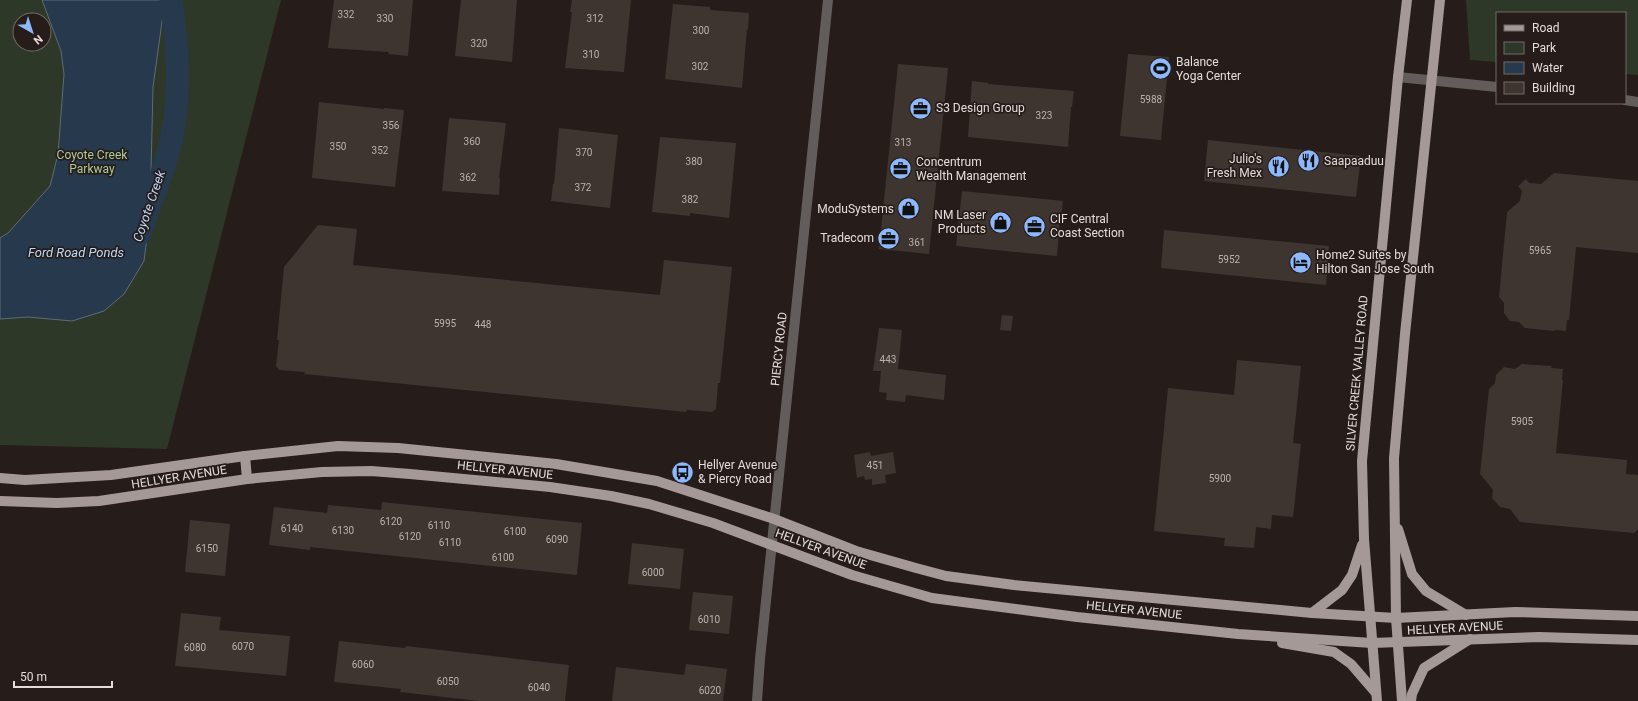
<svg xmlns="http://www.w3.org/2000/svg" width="1638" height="701" font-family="Roboto,sans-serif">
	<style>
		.green { fill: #2d3828; fill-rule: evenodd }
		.water { fill: #273a4d; stroke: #5f6b77 }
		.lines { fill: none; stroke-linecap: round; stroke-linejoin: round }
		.river { stroke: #273a4d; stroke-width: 23 }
		.building { fill: #3f3530 }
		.minor { stroke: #625c5b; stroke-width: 10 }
		.major { stroke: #a59998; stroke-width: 10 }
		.labels { text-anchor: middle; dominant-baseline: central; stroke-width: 3.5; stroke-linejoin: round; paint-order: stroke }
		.number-label { font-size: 10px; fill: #bab2b0 }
		.poi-label { font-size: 12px; fill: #e3dcda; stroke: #261c19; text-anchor: start }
		.park-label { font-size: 12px; fill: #abca9b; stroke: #261c19 }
		.street-label { font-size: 12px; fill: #e3dcda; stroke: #261c19 }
		.water-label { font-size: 13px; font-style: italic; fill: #bad9fb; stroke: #261c19 }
	</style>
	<rect width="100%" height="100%" fill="#261c19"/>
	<!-- green -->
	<g class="green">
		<path d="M0 0H281L167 449 0 445ZM20 20H44V44H20Z"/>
		<polygon points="1466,0 1638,0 1638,75 1625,74 1625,13 1497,13 1497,62 1470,60"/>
	</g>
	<!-- water -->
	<polygon class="water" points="42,0 165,0 153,87 150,215 144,261 124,294 104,311 72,321 28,317 0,319 0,238 8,233 50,186 58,154 64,74 61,51"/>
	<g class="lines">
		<!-- river -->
		<path class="river" d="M140 234C147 209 159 185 166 160 182 107 179 53 171 0"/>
	</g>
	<!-- building -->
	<g class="building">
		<polygon points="334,0 413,0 408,56 388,54 389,52 328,48"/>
		<polygon points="461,0 517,0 512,62 455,56"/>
		<polygon points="572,0 631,0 624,72 565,68 572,12 570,12"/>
		<polygon points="673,4 710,7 710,10 749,13 748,30 747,29 742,88 665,79"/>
		<polygon points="1128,54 1169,57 1161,140 1120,136"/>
		<polygon points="898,64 948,68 929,254 879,249"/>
		<polygon points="972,81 988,83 988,84 1074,91 1072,107 1071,107 1068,147 968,137"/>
		<polygon points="319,102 384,109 384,108 404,110 395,187 312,178"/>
		<polygon points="449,118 506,123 499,178 500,178 499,195 442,191"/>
		<polygon points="559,128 618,135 610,208 551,201 553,184 554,184"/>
		<polygon points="660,137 736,143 729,218 690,213 690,216 652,212"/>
		<polygon points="1208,140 1361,156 1356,197 1204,181"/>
		<polygon points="1554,173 1638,181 1638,253 1576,247 1569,320 1567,320 1566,331 1555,330 1555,331 1525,328 1519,322 1510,321 1504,313 1504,303 1499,297 1507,212 1520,201 1522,191 1518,186 1526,179 1529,183 1541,184"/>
		<polygon points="962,191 1063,201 1061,217 1060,217 1057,256 956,246"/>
		<polygon points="318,225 357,229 353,265 660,295 664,260 732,267 720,383 718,383 716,409 712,412 687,410 686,412 304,374 305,372 279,370 276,366 279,340 277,340 284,267"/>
		<polygon points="1164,230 1329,246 1326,285 1161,268"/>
		<polygon points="1002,315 1013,316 1011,331 1000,330"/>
		<polygon points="879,328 902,330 898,369 946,375 944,400 906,395 905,402 886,400 887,393 879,392 881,371 873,371"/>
		<polygon points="1237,360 1301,366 1293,443 1301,444 1293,517 1272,515 1271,529 1256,527 1254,548 1224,546 1225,538 1154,531 1168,388 1234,395"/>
		<polygon points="1522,364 1552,366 1551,368 1563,369 1562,380 1563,380 1556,453 1627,460 1626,474 1638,475 1638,529 1634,533 1520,522 1510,509 1500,507 1492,498 1493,490 1480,474 1489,389 1495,383 1496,375 1504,367 1515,369"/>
		<polygon points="870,452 871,456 893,452 896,473 885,475 886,483 872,485 872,479 865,480 864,476 857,478 854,455"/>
		<polygon points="382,502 582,523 577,575 310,547 310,550 269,545 274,507 327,513 328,505 381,510"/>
		<polygon points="190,520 230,524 225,576 185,572"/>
		<polygon points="632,543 684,549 680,589 628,584"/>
		<polygon points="693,592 733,596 729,634 689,630"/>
		<polygon points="181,613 221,617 219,630 290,636 286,676 175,666"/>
		<polygon points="339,641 405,648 406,646 569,665 565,701 479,701 400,692 401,689 334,682"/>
		<polygon points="686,664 727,669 723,701 612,701 616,667 684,675"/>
	</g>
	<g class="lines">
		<!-- minor -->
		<g class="minor">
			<polyline points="1398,77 1497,87"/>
			<polyline points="1625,100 1638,102"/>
			<polyline points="757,701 760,659 828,0"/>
		</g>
		<!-- major -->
		<g class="major">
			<polyline points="245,456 247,479"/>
			<polyline points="0,478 25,480 111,475 245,456 338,446 398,448 556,464 657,481 774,519 856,551 916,568 946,576 1014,585 1312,613 1396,618 1515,612 1638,616"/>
			<polyline points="0,501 57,503 99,501 247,479 322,472 371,471 410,474 550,487 611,496 649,504 713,523 852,575 932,598 1077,617 1238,634 1372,643 1539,637 1638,640"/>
			<polyline points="1398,529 1412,574 1426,591 1466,615"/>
			<polyline points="1312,613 1342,590 1352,575 1362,545"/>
			<polyline points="1282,643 1334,652 1351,664 1376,693"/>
			<polyline points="1377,701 1364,539 1362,461 1398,77 1407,0"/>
			<polyline points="1402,701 1396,618 1394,458 1405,334 1440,0"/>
			<polyline points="1411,701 1412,694 1424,668 1470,639"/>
		</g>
	</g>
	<!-- icons -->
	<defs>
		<symbol id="stadium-disc" viewBox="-11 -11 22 22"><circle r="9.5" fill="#8db9fc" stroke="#261c19"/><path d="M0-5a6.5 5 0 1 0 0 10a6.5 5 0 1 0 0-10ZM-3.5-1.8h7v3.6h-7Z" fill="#111"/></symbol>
		<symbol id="office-disc" viewBox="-11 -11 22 22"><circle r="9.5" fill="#8db9fc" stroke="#261c19"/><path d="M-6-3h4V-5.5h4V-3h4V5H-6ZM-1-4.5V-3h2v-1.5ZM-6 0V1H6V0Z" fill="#111"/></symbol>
		<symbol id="restaurant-disc" viewBox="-11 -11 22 22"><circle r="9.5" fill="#8db9fc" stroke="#261c19"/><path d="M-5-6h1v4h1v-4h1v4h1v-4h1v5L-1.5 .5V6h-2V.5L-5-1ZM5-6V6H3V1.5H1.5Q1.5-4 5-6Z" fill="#111"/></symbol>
		<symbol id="shop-disc" viewBox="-11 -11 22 22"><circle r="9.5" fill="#8db9fc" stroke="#261c19"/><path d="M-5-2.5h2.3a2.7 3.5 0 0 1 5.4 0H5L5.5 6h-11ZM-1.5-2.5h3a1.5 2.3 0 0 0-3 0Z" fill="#111"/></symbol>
		<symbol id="hotel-disc" viewBox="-11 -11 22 22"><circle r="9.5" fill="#8db9fc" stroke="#261c19"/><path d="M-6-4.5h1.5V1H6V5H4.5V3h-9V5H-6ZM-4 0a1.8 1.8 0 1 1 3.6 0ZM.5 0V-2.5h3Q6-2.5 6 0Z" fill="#111"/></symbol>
		<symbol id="bus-disc" viewBox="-11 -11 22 22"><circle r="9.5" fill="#8db9fc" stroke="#261c19"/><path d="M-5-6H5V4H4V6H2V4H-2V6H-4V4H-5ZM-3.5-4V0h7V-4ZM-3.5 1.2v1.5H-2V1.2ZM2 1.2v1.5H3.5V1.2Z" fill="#111"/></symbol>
	</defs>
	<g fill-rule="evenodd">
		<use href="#stadium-disc" x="1148" y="56" width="25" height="25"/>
		<use href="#office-disc" x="908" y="96" width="25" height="25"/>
		<use href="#restaurant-disc" x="1296" y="148" width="25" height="25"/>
		<use href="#restaurant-disc" x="1266" y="154" width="25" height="25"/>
		<use href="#office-disc" x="888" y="156" width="25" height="25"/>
		<use href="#shop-disc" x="896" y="196" width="25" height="25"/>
		<use href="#shop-disc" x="988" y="210" width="25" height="25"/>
		<use href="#office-disc" x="1022" y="214" width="25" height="25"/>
		<use href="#office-disc" x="876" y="226" width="25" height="25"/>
		<use href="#hotel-disc" x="1288" y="250" width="25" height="25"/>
		<use href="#bus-disc" x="670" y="460" width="25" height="25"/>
	</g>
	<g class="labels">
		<!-- number labels -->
		<g class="number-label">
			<text x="346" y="14">332</text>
			<text x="385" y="18">330</text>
			<text x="595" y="18">312</text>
			<text x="701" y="30">300</text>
			<text x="479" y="43">320</text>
			<text x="591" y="54">310</text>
			<text x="700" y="66">302</text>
			<text x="1151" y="99">5988</text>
			<text x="1044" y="115">323</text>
			<text x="391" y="125">356</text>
			<text x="472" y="141">360</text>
			<text x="903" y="142">313</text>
			<text x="338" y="146">350</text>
			<text x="380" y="150">352</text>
			<text x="584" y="152">370</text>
			<text x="694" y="161">380</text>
			<text x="468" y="177">362</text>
			<text x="583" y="187">372</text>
			<text x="690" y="199">382</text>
			<text x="917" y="242">361</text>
			<text x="1540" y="250">5965</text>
			<text x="1229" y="259">5952</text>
			<text x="445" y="323">5995</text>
			<text x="483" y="324">448</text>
			<text x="888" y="359">443</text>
			<text x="1522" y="421">5905</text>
			<text x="875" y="465">451</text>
			<text x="1220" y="478">5900</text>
			<text x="391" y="521">6120</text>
			<text x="439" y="525">6110</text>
			<text x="292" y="528">6140</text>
			<text x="343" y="530">6130</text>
			<text x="515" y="531">6100</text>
			<text x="410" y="536">6120</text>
			<text x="557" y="539">6090</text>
			<text x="450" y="542">6110</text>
			<text x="207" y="548">6150</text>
			<text x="503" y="557">6100</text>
			<text x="653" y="572">6000</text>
			<text x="709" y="619">6010</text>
			<text x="243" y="646">6070</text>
			<text x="195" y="647">6080</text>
			<text x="363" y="664">6060</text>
			<text x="448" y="681">6050</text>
			<text x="539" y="687">6040</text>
			<text x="710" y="690">6020</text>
		</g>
		<!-- poi labels -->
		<g class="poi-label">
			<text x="1176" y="62">Balance<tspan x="1176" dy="14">Yoga Center</tspan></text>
			<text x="936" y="108">S3 Design Group</text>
			<text x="1262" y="159" text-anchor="end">Julio's<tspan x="1262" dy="14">Fresh Mex</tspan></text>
			<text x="1324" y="161">Saapaaduu</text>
			<text x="916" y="162">Concentrum<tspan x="916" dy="14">Wealth Management</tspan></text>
			<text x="894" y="209" text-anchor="end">ModuSystems</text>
			<text x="986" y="215" text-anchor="end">NM Laser<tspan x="986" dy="14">Products</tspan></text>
			<text x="1050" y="219">CIF Central<tspan x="1050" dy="14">Coast Section</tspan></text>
			<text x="874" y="238" text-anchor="end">Tradecom</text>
			<text x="1316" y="255">Home2 Suites by<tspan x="1316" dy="14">Hilton San Jose South</tspan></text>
			<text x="698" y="465">Hellyer Avenue<tspan x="698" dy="14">&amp; Piercy Road</tspan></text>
		</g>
		<!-- park labels -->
		<g class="park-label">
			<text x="92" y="155">Coyote Creek<tspan x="92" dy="14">Parkway</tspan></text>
		</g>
		<!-- street labels -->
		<g class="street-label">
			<text transform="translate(779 349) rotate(-84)">PIERCY ROAD</text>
			<text transform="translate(1357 373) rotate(-85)">SILVER CREEK VALLEY ROAD</text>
			<text transform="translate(505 470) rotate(6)">HELLYER AVENUE</text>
			<text transform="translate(179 477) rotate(-9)">HELLYER AVENUE</text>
			<text transform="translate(821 549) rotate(20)">HELLYER AVENUE</text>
			<text transform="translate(1134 610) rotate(6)">HELLYER AVENUE</text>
			<text transform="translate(1455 628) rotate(-3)">HELLYER AVENUE</text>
		</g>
		<!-- water labels -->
		<g class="water-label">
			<text transform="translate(149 206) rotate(-71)">Coyote Creek</text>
			<text x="76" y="252">Ford Road Ponds</text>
		</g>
	</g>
	<!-- legend -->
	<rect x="1496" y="12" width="130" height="92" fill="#261c19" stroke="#726966"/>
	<rect x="1504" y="25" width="20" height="6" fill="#a59998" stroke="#726966"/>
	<text x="1532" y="32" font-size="12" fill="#e3dcda">Road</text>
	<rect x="1504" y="42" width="20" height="12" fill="#2d3828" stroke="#726966"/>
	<text x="1532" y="52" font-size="12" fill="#e3dcda">Park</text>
	<rect x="1504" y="62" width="20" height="12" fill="#273a4d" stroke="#726966"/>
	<text x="1532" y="72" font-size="12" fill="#e3dcda">Water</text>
	<rect x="1504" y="82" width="20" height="12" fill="#3f3530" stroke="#726966"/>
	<text x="1532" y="92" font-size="12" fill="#e3dcda">Building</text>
	<!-- north arrow -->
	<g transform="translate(32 32) rotate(141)"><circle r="19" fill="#261c19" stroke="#726966"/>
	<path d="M0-3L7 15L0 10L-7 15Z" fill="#8db9fc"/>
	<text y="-6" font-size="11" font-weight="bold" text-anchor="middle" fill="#e3dcda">N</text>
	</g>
	<!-- scale -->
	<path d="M14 681v6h98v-6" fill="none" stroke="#e3dcda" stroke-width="2"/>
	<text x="20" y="681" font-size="12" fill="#e3dcda" stroke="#261c19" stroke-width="3" paint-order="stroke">50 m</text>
</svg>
